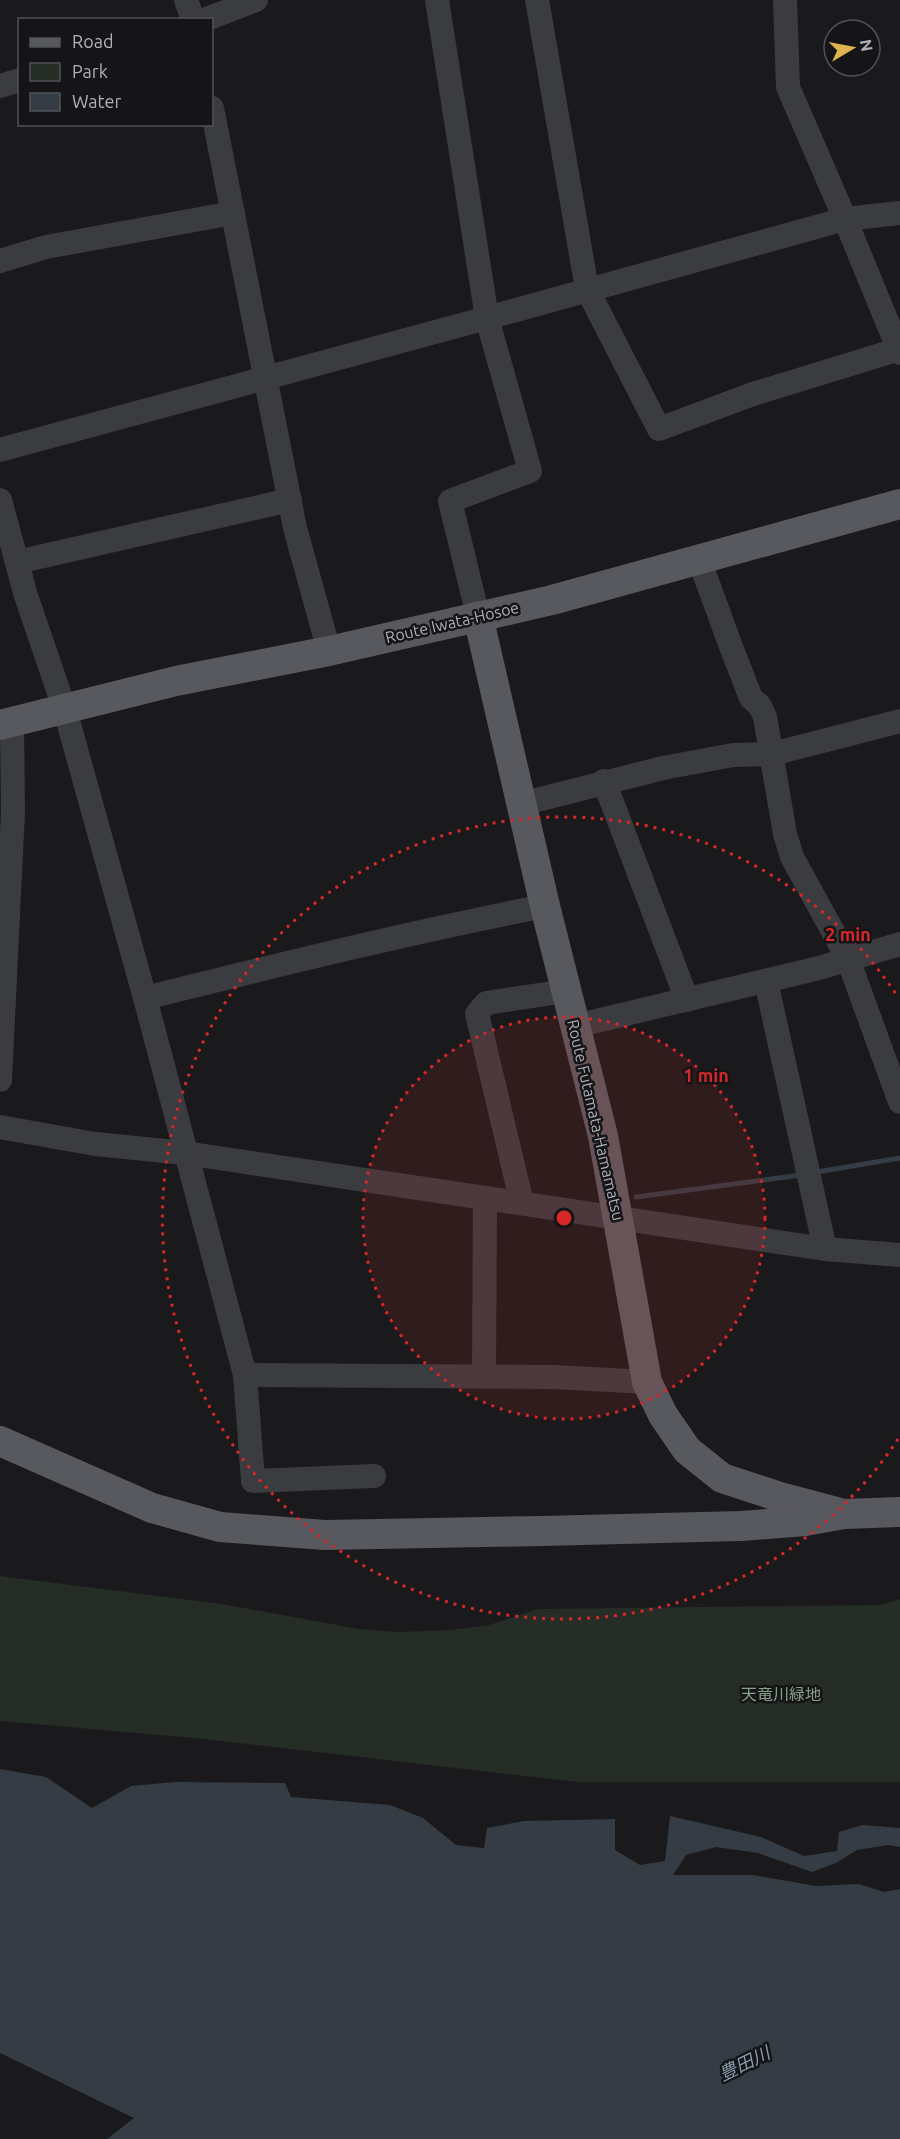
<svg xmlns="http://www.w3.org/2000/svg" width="900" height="2139" font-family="Ubuntu,'Noto Sans JP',sans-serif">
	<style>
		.green { fill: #262d27 }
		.water { fill: #353c44 }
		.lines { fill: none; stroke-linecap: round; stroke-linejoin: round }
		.stream { stroke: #353c44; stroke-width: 5 }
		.minor { stroke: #3b3c40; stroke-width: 24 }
		.major { stroke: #58595f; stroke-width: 30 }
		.ring { fill: none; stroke: #d62828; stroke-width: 3; stroke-dasharray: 3 6 }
		.labels { text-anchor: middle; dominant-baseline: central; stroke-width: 5; stroke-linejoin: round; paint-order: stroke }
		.street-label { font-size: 16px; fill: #aeb1ba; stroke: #151517 }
		.park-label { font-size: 16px; fill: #88a28a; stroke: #151517 }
		.water-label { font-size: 18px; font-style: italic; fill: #8a9db0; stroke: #151517 }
		.centre { fill: #d62828; stroke: #151517; stroke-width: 3 }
		.ring-label { font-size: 18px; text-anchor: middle; font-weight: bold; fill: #d62828; stroke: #151517; stroke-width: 5; stroke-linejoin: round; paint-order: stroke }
	</style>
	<rect width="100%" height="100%" fill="#1a1a1c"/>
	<!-- green -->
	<polygon class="green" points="0,1576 222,1604 359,1629 398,1632 452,1630 489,1625 538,1609 880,1605 900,1599 900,1782 577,1782 205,1739 0,1721"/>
	<!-- water -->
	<polygon class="water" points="0,1769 46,1777 92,1808 131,1786 175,1782 285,1783 291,1797 390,1805 423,1818 456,1845 484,1848 487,1828 524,1821 615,1819 615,1850 640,1865 665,1861 670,1816 761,1837 804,1856 837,1851 839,1832 862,1825 900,1828 900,1847 888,1845 857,1850 836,1863 812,1872 758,1853 716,1847 686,1855 673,1875 753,1875 816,1886 859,1884 884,1892 900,1889 900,2139 107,2139 134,2118 0,2053"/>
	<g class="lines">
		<!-- stream -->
		<g class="stream">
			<polyline points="817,1172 900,1158"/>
			<polyline points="636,1197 801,1175"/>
		</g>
		<!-- minor -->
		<g class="minor">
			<polyline points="186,0 193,20"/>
			<polyline points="437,0 487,318 530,471 450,501 478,616"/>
			<polyline points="537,0 587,289 659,429 753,394 900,349"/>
			<polyline points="785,0 788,87 845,219 900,353"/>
			<polyline points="204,20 256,0"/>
			<polyline points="0,86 20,80"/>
			<polyline points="212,108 295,528 329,651"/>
			<polyline points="0,261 46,247 233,213"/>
			<polyline points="0,450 487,318 845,219 900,213"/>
			<polyline points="0,500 26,596 65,710 145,998"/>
			<polyline points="699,559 730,644 751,698 760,706 765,717 785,834 792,857 848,959 900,1102"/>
			<polyline points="17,562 290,500"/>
			<polyline points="604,781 687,1000"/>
			<polyline points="521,804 663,768 733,755 772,754 900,721"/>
			<polyline points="766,981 825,1249"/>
			<polyline points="575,1026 819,968 900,944"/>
			<polyline points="0,1080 13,812 12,722"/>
			<polyline points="0,1127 95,1144 185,1153 825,1249 900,1255"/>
			<polyline points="522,1203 477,1014 486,1003 566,991"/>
			<polyline points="245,1375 554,1377 647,1382"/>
			<polyline points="484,1376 485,1198"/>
			<path d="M374 1476 253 1481 245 1375 145 998C278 965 411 932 545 906"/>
		</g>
		<!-- major -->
		<g class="major">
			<polyline points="478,616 545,906 603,1136 647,1382 663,1415 687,1450 722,1478 780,1497 844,1514"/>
			<polyline points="0,725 176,681 329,651 552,600 900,504"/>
			<polyline points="0,1441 152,1508 220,1527 325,1535 542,1531 741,1526 805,1521 844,1514 900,1512"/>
		</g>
	</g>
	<!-- distance rings -->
	<circle cx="564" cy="1218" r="201" fill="#d62828" fill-opacity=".12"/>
	<g class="ring">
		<circle cx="564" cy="1218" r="201"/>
		<path d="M898 1439A401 401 0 1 1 898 997"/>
	</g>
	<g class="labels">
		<!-- street labels -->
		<g class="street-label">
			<text transform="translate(452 622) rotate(-13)">Route Iwata-Hosoe</text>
			<text transform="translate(596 1120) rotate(77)">Route Futamata-Hamamatsu</text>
		</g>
		<!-- park labels -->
		<g class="park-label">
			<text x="781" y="1694">天竜川緑地</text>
		</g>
		<!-- water labels -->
		<g class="water-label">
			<text transform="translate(744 2063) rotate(-26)">豊田川</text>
		</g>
	</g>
	<circle cx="564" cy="1218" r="9" class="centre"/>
	<g class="ring-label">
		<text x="848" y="941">2 min</text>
		<text x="706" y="1082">1 min</text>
	</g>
	<!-- legend -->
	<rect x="18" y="18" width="195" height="108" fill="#151517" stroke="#525358" stroke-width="1.5"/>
	<rect x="30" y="38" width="30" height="9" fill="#58595f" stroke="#525358" stroke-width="1.5"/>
	<text x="72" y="48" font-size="18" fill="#aeb1ba">Road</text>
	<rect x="30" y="63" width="30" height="18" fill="#262d27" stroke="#525358" stroke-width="1.5"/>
	<text x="72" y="78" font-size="18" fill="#aeb1ba">Park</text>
	<rect x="30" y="93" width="30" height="18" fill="#353c44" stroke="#525358" stroke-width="1.5"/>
	<text x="72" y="108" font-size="18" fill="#aeb1ba">Water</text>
	<!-- north arrow -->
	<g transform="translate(852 48) rotate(80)"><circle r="28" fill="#151517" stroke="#525358" stroke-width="1.5"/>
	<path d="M0-4.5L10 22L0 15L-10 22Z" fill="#deb350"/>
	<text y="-9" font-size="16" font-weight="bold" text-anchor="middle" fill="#aeb1ba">N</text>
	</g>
</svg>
